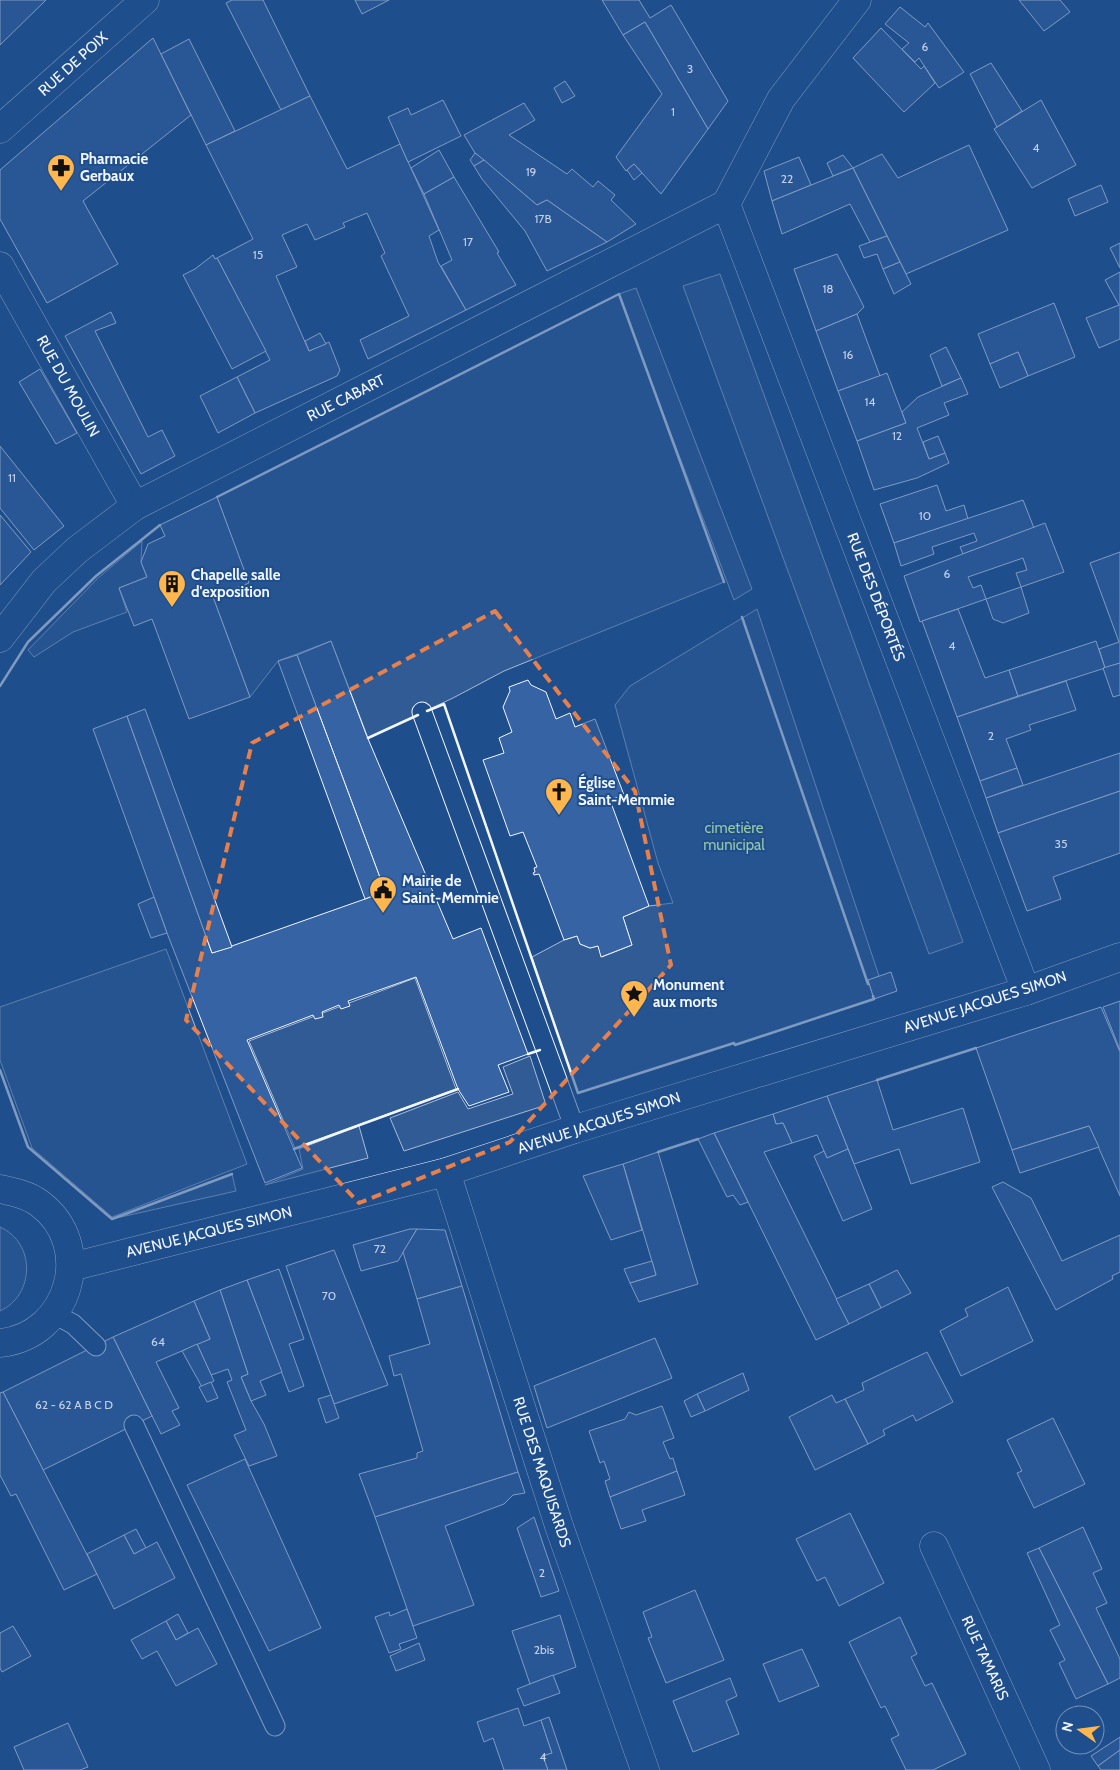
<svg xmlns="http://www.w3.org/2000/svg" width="1120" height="1770" font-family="Cabin,sans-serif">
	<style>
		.green { fill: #305b95; stroke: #a8bbd7 }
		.building { fill: #3563a3; stroke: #f2f6ff }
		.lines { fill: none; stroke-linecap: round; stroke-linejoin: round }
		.lane-casing { stroke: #f2f6ff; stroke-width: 21 }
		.street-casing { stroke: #f2f6ff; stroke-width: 29 }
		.lane { stroke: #1f4e8c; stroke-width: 19 }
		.street { stroke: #1f4e8c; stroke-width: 28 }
		.wall { stroke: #f2f6ff; stroke-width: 2.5 }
		.marked { fill: none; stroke: #ea8049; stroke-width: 4; stroke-dasharray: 10 6; stroke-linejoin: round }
		.labels { text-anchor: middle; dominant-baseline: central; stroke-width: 4; stroke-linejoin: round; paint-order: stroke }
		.number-label { font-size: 12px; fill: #c3d1e8 }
		.street-label { font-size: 15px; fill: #f2f6ff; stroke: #1f4e8c }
		.poi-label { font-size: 15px; font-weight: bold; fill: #f2f6ff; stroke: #1f4e8c; text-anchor: start }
		.park-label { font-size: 15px; fill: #97c8a6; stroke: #1f4e8c }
	</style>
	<rect width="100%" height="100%" fill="#1f4e8c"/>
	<!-- green -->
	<g class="green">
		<polygon points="720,274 963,942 929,954 683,286"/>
		<polygon points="636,288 752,589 734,600 647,371 724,582 504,671 453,698 368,738 331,641 278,661 250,697 213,597 248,583 217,497 619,294"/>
		<polygon points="142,541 141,562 147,577 119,588 127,612 73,632 34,657 28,650 98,578"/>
		<polygon points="757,609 879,976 868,981 874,999 735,1045 734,1043 578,1093 532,957 564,940 577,936 580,944 590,948 598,946 602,957 632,945 623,917 649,906 673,903 658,863 615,705 630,686"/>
		<polygon points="166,949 247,1164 112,1217 32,1148 0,1060 0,1007"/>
		<polygon points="415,978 456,1089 295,1148 249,1041"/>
		<polygon points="530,1056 546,1105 404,1151 390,1118 458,1092 468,1109 513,1094 503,1067"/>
		<polygon points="359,1126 368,1158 265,1185 303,1169 299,1149"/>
		<polygon points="232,1174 236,1191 112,1219"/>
		<path d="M0 1227C36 1243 35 1295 0 1311Z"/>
	</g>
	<!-- building -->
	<g class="building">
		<polygon points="0,0 46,0 0,45"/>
		<polygon points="232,0 263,0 310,96 281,110 226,3"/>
		<polygon points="355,0 389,0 362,14"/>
		<polygon points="602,0 639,0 650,18 671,5 728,101 708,129 645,22 623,35"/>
		<polygon points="1019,0 1060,0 1070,12 1044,31"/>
		<polygon points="900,7 925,27 928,23 964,72 939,88 919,58 915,62 902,49 909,43 885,24"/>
		<polygon points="645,22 708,129 661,194 634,164 626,171 616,157 662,94 623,35"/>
		<polygon points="881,28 921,69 924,66 935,83 904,112 853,58"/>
		<polygon points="153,38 191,115 83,201 118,264 47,303 0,219 0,170"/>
		<polygon points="189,39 235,131 206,145 161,54"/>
		<polygon points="991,63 1022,111 997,127 970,74"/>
		<polygon points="565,81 575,96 562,103 554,88"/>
		<polygon points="310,96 347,169 400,144 439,230 429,236 438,262 466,310 368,359 360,340 409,316 381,256 385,253 367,213 343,223 345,227 315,240 307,224 282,235 297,267 276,276 309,351 329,342 340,370 337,376 255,413 237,377 270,360 217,258 253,239 206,145"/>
		<polygon points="443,100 461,136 408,162 388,117 408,108 411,115"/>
		<polygon points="1041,100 1076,165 1032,188 994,129"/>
		<polygon points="524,103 535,120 509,135 567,174 572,169 593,187 598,181 615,195 611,200 636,224 607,242 547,200 537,205 475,153 464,135"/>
		<polygon points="969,145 1008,230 906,274 853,168 882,154 898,178"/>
		<polygon points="439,150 454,177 424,194 411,168"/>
		<polygon points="475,153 484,160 474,166 470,160"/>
		<polygon points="843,155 853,168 833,176 827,163"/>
		<polygon points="799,157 811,185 772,201 764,171"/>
		<polygon points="484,160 537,205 547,200 607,242 547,271 525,231 482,179 474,166"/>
		<polygon points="634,164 642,173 634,180 627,170"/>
		<polygon points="853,168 887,236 870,242 850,204 782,234 772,201"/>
		<polygon points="454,177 499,252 497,253 516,285 466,310 441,266 452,260 424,194"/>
		<polygon points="1101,185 1108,202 1075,216 1068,199"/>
		<polygon points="887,236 900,262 883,269 877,254 864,258 859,246"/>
		<polygon points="1120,243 1120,268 1110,248"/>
		<polygon points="837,254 864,307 857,314 816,331 794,269"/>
		<polygon points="213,255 215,259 217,258 266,351 232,369 183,275 195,269"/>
		<polygon points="900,262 911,284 894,294 883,269"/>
		<polygon points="1120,272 1120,339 1099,348 1086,318 1119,305 1105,280"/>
		<polygon points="1054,303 1075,357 1028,376 1018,352 990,364 978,334"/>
		<polygon points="111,312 116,323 95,331 148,437 162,430 175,456 141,474 65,336"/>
		<polygon points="857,314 880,376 838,391 816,331"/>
		<polygon points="320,333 326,344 309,351 305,341"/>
		<polygon points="946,347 961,378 942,386 930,355"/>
		<polygon points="1018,352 1028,376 1000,388 990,364"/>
		<polygon points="40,369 77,433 56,444 19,382"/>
		<polygon points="887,373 906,423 857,441 838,391"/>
		<polygon points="237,377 255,413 218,433 200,396"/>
		<polygon points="961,378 968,394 944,403 949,415 917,428 929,459 945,453 949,463 917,478 874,490 857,441 906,423 902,412 918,397"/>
		<polygon points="938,436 945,453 929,459 923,442"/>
		<polygon points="0,446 64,526 34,550 0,508"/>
		<polygon points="937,485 946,511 964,505 968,519 894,543 880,504"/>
		<polygon points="217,497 249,583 213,597 250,697 189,719 152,619 134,626 119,588 147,577 141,562 148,544 165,536 160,525"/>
		<polygon points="1023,500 1034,528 963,554 960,547 977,541 974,533 932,547 934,554 901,566 894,543"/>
		<polygon points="0,515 31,552 0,585"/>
		<polygon points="1045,523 1064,572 1021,587 1016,573 1027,570 1023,558 968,577 973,588 981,585 986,599 920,622 904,576"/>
		<polygon points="1120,552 1120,663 1105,668 1099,649 1119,642 1090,563"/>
		<polygon points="1021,587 1029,613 1003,623 993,619 986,599"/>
		<polygon points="958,609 985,678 1009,670 1018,696 957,717 922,621"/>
		<polygon points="331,641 366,734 453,939 481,928 528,1054 498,1065 509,1092 469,1106 458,1089 416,977 348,1001 350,1006 341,1009 339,1005 322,1012 323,1017 315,1019 313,1015 247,1040 302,1168 265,1183 167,933 93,729 127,716 212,953 365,899 385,891 297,655"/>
		<polygon points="1096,641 1105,668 1018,696 1009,670"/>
		<polygon points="297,655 385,891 365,899 278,661"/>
		<polygon points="1120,663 1120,695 1113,697 1103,668"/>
		<polygon points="528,680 531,685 546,692 556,719 570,713 575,727 595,719 624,795 610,800 649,906 623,917 632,945 601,957 598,946 590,948 580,944 577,936 564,940 539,874 534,875 533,873 535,872 534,868 537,867 523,832 510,836 483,760 504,753 499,738 512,732 503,707 510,691 509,687"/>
		<polygon points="1066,681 1076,710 1029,725 1031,730 1006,739 1017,768 980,781 957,717"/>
		<polygon points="145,709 232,947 212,953 127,716"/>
		<polygon points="1120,753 1120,791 998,833 986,798"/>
		<polygon points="1017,768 1023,785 986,798 980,781"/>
		<polygon points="1120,791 1120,853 1053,877 1061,899 1027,911 998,833"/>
		<polygon points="154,897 167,933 151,938 138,904"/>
		<polygon points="891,972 897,991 874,999 868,980"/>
		<polygon points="1120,1001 1120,1050 1103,1007"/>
		<polygon points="1101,1007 1120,1052 1120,1196 1089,1126 1012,1150 976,1048"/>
		<polygon points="877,1080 893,1130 963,1108 980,1162 911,1184 899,1149 854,1164 827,1096"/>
		<polygon points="827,1096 848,1149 827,1158 817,1135 792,1143 783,1123 776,1124 773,1114"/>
		<polygon points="773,1114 776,1124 783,1123 792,1143 764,1152 849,1324 816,1340 714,1133"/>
		<polygon points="1089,1126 1099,1147 1020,1173 1012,1150"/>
		<polygon points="714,1133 748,1202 740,1205 733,1195 727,1197 698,1139"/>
		<polygon points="848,1149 872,1209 843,1221 814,1156 824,1151 827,1158"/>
		<polygon points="658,1152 698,1284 639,1302 630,1283 656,1275 623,1164"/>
		<polygon points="623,1164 642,1230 611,1240 583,1176"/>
		<polygon points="1003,1182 1031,1198 1062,1261 1120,1235 1120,1272 1112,1276 1113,1279 1056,1310 992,1187"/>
		<polygon points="410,1229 417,1229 398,1261 361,1271 353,1245"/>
		<polygon points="417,1229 445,1230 462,1286 417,1299 403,1252"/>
		<polygon points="334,1250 388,1385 334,1404 286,1266"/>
		<polygon points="652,1261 656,1275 630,1283 624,1269"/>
		<polygon points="279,1269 304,1339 289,1344 304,1386 289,1392 247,1280"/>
		<polygon points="897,1270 911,1293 881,1308 869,1284"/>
		<polygon points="247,1280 282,1372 260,1381 266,1395 251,1401 241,1377 248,1374 220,1290"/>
		<polygon points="869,1284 881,1308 849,1324 836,1299"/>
		<polygon points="462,1286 518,1472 375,1517 359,1474 417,1458 417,1453 423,1451 401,1374 394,1376 389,1356 430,1344 417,1299"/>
		<polygon points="1008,1287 1033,1341 961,1376 940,1331 968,1316 965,1309"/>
		<polygon points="220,1290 248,1374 241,1377 251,1401 264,1424 277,1456 249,1466 234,1435 246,1430 227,1382 232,1380 228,1369 211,1375 197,1344 210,1339 194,1301"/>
		<polygon points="194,1301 210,1339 156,1362 179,1408 172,1411 180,1425 161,1434 113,1337"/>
		<polygon points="113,1337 152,1416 43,1470 3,1392"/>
		<polygon points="655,1338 672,1378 547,1428 534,1386"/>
		<polygon points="197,1344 214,1381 202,1387 182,1351"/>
		<polygon points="927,1352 953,1402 916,1421 913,1415 883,1430 885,1435 868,1444 845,1399 864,1390 862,1383"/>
		<polygon points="743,1373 749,1390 705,1411 697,1394"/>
		<polygon points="211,1382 218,1398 207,1402 199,1387"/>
		<polygon points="3,1392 97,1574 64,1590 16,1494 11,1496 0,1475 0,1393"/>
		<polygon points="697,1394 705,1411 691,1417 684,1401"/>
		<polygon points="331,1395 339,1418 326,1423 318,1399"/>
		<polygon points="832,1395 836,1403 845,1399 868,1444 815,1470 789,1417"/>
		<polygon points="662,1406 674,1438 663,1442 670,1459 673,1458 677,1471 610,1497 605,1481 610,1479 604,1461 600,1463 589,1431 625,1419 629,1412 636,1415"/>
		<polygon points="1053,1418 1085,1484 1034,1508 1017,1473 1022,1471 1007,1440"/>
		<polygon points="245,1459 321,1628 269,1651 187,1485"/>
		<polygon points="677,1471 685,1495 642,1510 646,1521 621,1529 610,1497"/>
		<polygon points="518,1472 525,1493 513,1495 504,1504 445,1526 474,1605 413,1626 375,1517"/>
		<polygon points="850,1513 884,1583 839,1606 825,1577 817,1581 796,1539"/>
		<polygon points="534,1517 559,1591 541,1597 517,1528"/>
		<polygon points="1083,1527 1102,1569 1093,1573 1107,1603 1096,1608 1120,1659 1120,1678 1108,1684 1039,1548"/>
		<polygon points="136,1529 146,1548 134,1554 124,1535"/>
		<polygon points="124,1535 134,1554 157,1542 175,1578 114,1609 87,1554"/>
		<polygon points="1039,1548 1108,1684 1076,1699 1059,1663 1065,1660 1050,1630 1060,1625 1027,1553"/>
		<polygon points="695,1590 724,1660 666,1683 648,1638 652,1637 643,1612"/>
		<polygon points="407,1609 417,1638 399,1644 401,1649 389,1653 375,1617 389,1612 390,1616"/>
		<polygon points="178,1614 188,1633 176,1640 166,1621"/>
		<polygon points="560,1615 576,1667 530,1684 512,1631"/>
		<polygon points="900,1617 917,1654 911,1657 925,1686 932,1683 966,1754 933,1770 906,1770 891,1739 899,1735 885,1706 881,1708 849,1642"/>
		<polygon points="166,1621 176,1640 198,1628 217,1664 176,1686 157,1651 142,1659 131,1640"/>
		<polygon points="13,1626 31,1656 2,1672 0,1668 0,1633"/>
		<polygon points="419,1643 425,1660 396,1671 390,1656"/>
		<polygon points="802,1649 819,1686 779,1702 763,1664"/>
		<polygon points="553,1675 560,1693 524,1706 517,1689"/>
		<polygon points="730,1678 737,1696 726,1701 739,1734 693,1752 673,1701"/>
		<polygon points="518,1708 524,1726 541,1720 552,1753 543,1756 548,1770 504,1770 493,1738 484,1742 477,1722"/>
		<polygon points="549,1717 567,1770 548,1770 543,1756 552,1753 541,1720"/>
		<polygon points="68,1723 88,1767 80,1770 24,1770 14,1747"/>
		<polygon points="1120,1737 1120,1750 1098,1766 1091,1756"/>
		<polygon points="1120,1750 1120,1770 1101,1770 1098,1766"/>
	</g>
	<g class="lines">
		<defs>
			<g id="lane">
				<polyline points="422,712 575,1129"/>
				<polyline points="54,1314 73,1324 96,1346"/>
				<polyline points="134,1425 275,1726"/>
			</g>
			<g id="street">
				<polyline points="0,129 145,0"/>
				<polyline points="726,204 1026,991"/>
				<polyline points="726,204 781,99 857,0"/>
				<polyline points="0,266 135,506"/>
				<polyline points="0,638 44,581 77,550 135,506 726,204"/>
				<polyline points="446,1172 559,1526 645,1770"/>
				<path d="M0 1189C14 1192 28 1195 39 1203 96 1245 70 1336 0 1343"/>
				<polyline points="71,1267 446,1172 575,1129 1026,991 1120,957"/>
				<polyline points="934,1546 1036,1770"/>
			</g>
		</defs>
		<!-- lane casing -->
		<use href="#lane" class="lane-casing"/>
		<!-- street casing -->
		<use href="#street" class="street-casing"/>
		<!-- lane -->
		<use href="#lane" class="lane"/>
		<!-- street -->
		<use href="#street" class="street"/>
		<!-- wall -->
		<g class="wall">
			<polyline points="217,497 619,294 724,582"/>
			<polyline points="742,617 868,984"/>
			<polyline points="0,686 28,642 96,576 160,525"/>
			<polyline points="427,711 444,704 578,1093 734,1043 735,1045 874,999 873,996"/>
			<polyline points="368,738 418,715"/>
			<polyline points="528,1054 540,1050"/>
			<polyline points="0,1070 28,1147 112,1219 232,1174"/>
			<polyline points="877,1080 976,1048"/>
			<polyline points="294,1149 458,1089"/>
			<polyline points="658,1152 698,1139"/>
		</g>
	</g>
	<!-- marked area -->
	<path d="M0 0H1120V1770H0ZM495 611 635 791 671 965 510 1142 359 1203 186 1020 252 743Z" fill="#1f4e8c" fill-opacity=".55" fill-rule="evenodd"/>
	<path class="marked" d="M495 611 635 791 671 965 510 1142 359 1203 186 1020 252 743Z"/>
	<!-- icons -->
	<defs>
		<symbol id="pharmacy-pin" viewBox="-11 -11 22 30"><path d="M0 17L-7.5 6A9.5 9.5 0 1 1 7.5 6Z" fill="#ffb74d" stroke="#1f4e8c"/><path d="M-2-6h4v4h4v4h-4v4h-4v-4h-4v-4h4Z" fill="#111"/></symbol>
		<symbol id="building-pin" viewBox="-11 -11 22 30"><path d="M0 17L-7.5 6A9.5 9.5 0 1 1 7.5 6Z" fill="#ffb74d" stroke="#1f4e8c"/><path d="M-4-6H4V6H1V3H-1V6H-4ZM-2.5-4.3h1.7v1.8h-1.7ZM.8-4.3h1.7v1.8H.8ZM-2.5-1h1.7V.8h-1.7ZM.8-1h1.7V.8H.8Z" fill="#111"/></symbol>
		<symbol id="church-pin" viewBox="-11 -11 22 30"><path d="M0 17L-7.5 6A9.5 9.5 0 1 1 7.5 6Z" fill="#ffb74d" stroke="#1f4e8c"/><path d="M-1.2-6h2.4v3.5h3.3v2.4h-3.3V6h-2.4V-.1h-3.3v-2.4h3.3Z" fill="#111"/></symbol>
		<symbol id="civic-pin" viewBox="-11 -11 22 30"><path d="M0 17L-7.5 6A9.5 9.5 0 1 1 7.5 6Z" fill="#ffb74d" stroke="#1f4e8c"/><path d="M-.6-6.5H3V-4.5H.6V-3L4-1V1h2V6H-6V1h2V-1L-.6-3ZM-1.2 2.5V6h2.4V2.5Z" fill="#111"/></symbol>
		<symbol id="sight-pin" viewBox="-11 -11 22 30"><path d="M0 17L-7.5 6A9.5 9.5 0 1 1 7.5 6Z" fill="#ffb74d" stroke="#1f4e8c"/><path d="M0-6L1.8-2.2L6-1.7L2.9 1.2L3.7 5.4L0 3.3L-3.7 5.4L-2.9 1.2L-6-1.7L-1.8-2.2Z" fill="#111"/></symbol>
	</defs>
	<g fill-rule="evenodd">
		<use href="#pharmacy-pin" x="45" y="152" width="32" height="43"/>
		<use href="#building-pin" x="156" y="568" width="32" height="43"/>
		<use href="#church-pin" x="543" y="776" width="32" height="43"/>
		<use href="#civic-pin" x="367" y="874" width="32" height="43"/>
		<use href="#sight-pin" x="618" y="978" width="32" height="43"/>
	</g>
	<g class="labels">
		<!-- number labels -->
		<g class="number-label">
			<text x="925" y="46">6</text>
			<text x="690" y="68">3</text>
			<text x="673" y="111">1</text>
			<text x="1036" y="147">4</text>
			<text x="531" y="171">19</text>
			<text x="787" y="178">22</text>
			<text x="543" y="218">17B</text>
			<text x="468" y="241">17</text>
			<text x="258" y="254">15</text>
			<text x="828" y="288">18</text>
			<text x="848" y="354">16</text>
			<text x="870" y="401">14</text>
			<text x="897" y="435">12</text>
			<text x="12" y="477">11</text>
			<text x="925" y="515">10</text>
			<text x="947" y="573">6</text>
			<text x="952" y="645">4</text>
			<text x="991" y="735">2</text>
			<text x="1061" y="843">35</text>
			<text x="380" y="1248">72</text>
			<text x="329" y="1295">70</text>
			<text x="158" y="1341">64</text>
			<text x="74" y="1404">62 - 62 A B C D</text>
			<text x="542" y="1572">2</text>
			<text x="544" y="1649">2bis</text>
			<text x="543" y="1756">4</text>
		</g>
		<!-- street labels -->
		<g class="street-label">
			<text transform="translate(73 64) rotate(-42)">RUE DE POIX</text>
			<text transform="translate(68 386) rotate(61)">RUE DU MOULIN</text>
			<text transform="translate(346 398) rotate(-27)">RUE CABART</text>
			<text transform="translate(876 597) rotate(69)">RUE DES DÉPORTÉS</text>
			<text transform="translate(985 1002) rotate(-18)">AVENUE JACQUES SIMON</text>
			<text transform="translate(599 1123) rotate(-18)">AVENUE JACQUES SIMON</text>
			<text transform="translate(209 1232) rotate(-14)">AVENUE JACQUES SIMON</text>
			<text transform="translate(542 1472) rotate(72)">RUE DES MAQUISARDS</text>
			<text transform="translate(985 1658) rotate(65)">RUE TAMARIS</text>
		</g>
		<!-- poi labels -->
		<g class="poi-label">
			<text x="80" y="159">Pharmacie<tspan x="80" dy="17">Gerbaux</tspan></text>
			<text x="191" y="575">Chapelle salle<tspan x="191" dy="17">d'exposition</tspan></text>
			<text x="578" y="783">Église<tspan x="578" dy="17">Saint-Memmie</tspan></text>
			<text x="402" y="881">Mairie de<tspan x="402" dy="17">Saint-Memmie</tspan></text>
			<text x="653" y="985">Monument<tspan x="653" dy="17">aux morts</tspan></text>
		</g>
		<!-- park labels -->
		<g class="park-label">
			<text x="734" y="828">cimetière<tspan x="734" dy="17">municipal</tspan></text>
		</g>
	</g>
	<!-- north arrow -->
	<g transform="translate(1080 1730) rotate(284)"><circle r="24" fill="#1f4e8c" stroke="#7391ba"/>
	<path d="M0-4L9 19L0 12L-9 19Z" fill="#ffb74d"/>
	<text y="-8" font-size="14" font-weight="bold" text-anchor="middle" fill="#f2f6ff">N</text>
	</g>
</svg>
